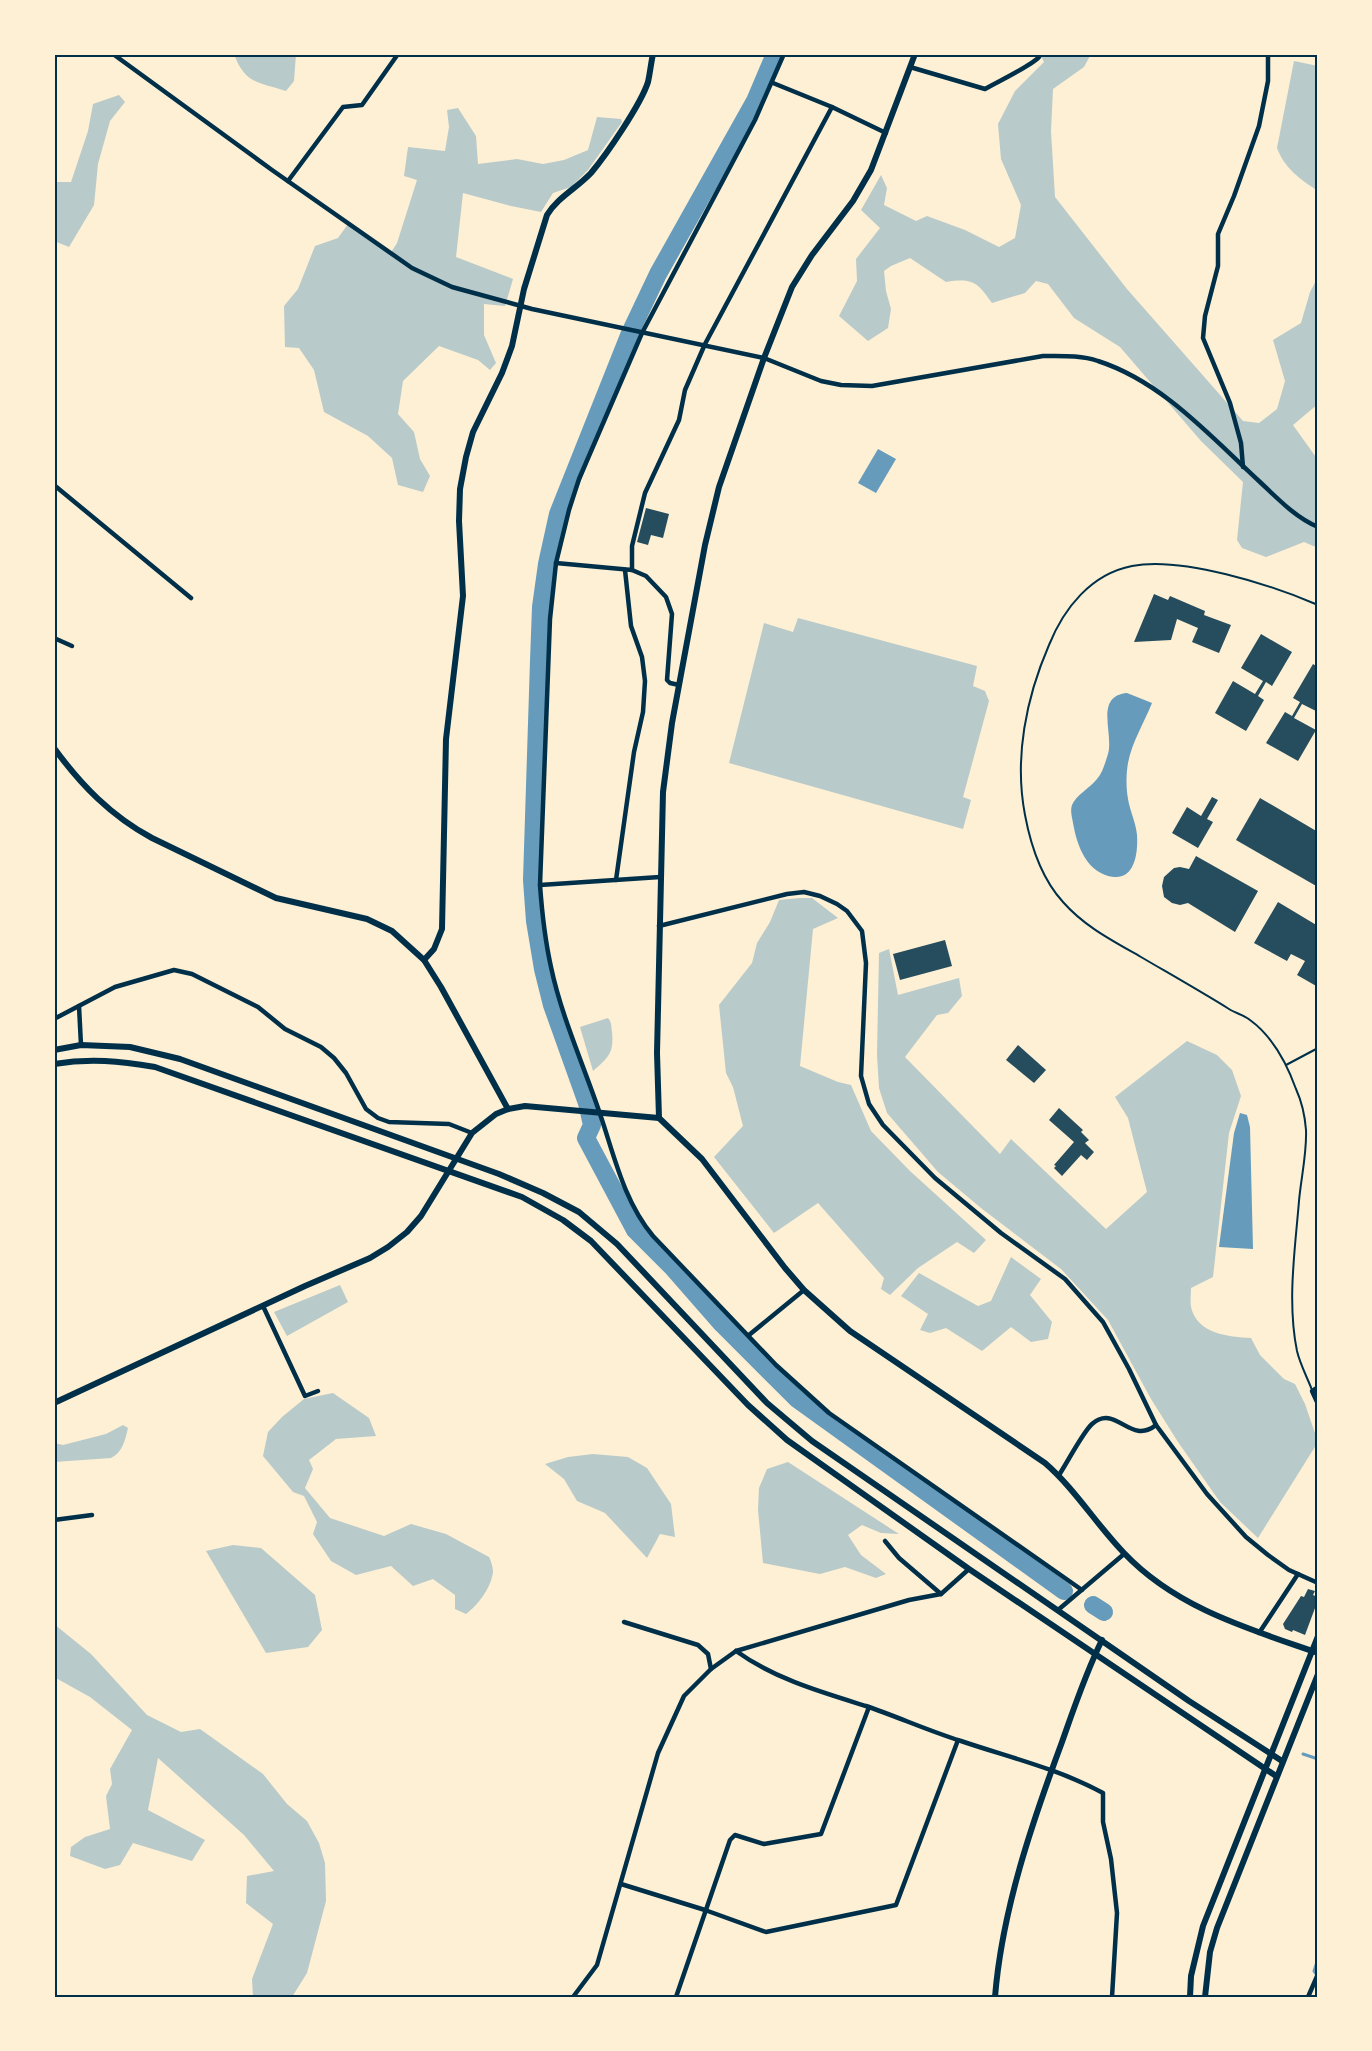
<svg xmlns="http://www.w3.org/2000/svg" width="1372" height="2051" font-family="Montserrat,sans-serif">
	<style>
		.green { fill: #b9caca }
		.water { fill: #669bbc }
		.lines { fill: none; stroke-linecap: round; stroke-linejoin: round }
		.stream { stroke: #669bbc; stroke-width: 3 }
		.river { stroke: #669bbc; stroke-width: 18 }
		.building { fill: #264d5e }
		.service { stroke: #003049; stroke-width: 2 }
		.minor { stroke: #003049; stroke-width: 4.5 }
		.tertiary { stroke: #003049; stroke-width: 6 }
		.neatline { fill: none; stroke: #003049; stroke-width: 2 }
	</style>
	<rect width="100%" height="100%" fill="#fdf0d5"/>
	<!-- green -->
	<g class="green">
		<path d="M234 54H296L294 81 286 91C258 82 245 84 234 54Z"/>
		<path d="M1040 54H1091L1084 67 1053 89 1051 131 1055 197 1127 289 1243 421 1259 423 1277 409 1285 381 1273 340 1301 323 1310 292 1318 277V404L1293 425 1318 460V548L1304 542 1266 557 1242 548 1237 540 1243 482 1201 441 1120 347 1074 318 1048 284 1036 281 1025 293 992 303C977 282 973 278 946 282L910 258 891 266 884 271 886 291 891 309 888 328 868 341 839 316 857 281 856 259 880 228 861 210 881 175 887 188 884 205 916 221 927 216 965 230 999 247 1015 238 1021 205 1001 159 998 124 1015 91 1044 62Z"/>
		<path d="M1294 61 1318 66V191C1300 179 1285 169 1277 148Z"/>
		<polygon points="119,95 125,102 110,121 98,164 94,205 69,247 54,241 54,182 71,182 88,131 93,104"/>
		<polygon points="458,108 476,136 478,164 517,159 543,164 564,160 588,150 597,117 621,119 622,122 588,170 571,187 553,193 541,212 511,206 463,193 456,257 513,279 505,306 484,304 484,335 496,363 490,370 478,360 439,346 403,381 398,414 414,432 420,459 430,476 423,492 398,485 392,458 368,436 324,412 314,370 299,348 285,347 284,306 298,289 315,246 338,238 348,224 390,254 397,243 417,180 404,176 408,147 445,151 449,127 447,110"/>
		<polygon points="798,618 977,666 973,686 985,691 989,701 963,797 971,800 963,829 729,763 764,623 793,632"/>
		<polygon points="799,898 812,898 838,918 813,929 800,1066 838,1082 851,1085 871,1131 910,1171 986,1240 974,1253 957,1242 918,1268 890,1295 881,1289 884,1278 818,1203 774,1233 714,1157 743,1126 733,1087 726,1073 719,1005 752,963 757,943 770,922 779,900"/>
		<path d="M889 949 898 995 959 978 962 996 948 1013 937 1015 905 1057 1000 1154 1011 1139 1106 1229 1147 1192 1128 1118 1115 1097 1187 1041 1217 1055 1232 1070 1241 1096 1229 1133 1213 1277 1191 1288C1191 1294 1190 1302 1191 1307 1197 1334 1229 1337 1251 1338L1260 1355 1284 1379 1295 1384 1305 1404 1318 1442 1258 1538 1220 1502 1178 1442 1151 1399 1108 1320 1061 1269 981 1208 938 1172 887 1113 879 1088 877 1055 879 953Z"/>
		<path d="M608 1018C612 1023 611 1026 612 1032 614 1053 609 1057 593 1071L580 1027Z"/>
		<polygon points="1011,1257 1041,1279 1030,1295 1052,1322 1048,1339 1031,1342 1011,1327 982,1351 946,1328 930,1333 920,1330 928,1314 901,1296 919,1273 978,1306 991,1301"/>
		<polygon points="340,1285 348,1302 287,1336 274,1312"/>
		<path d="M333 1393 369 1418 376 1436 336 1439 309 1460 313 1469 305 1488 330 1518 384 1536 411 1524 446 1534 489 1557C491 1561 493 1567 493 1572 491 1588 478 1605 466 1614L455 1609V1595L433 1579 413 1586 391 1566 356 1575 331 1561 313 1534 317 1522 304 1496 293 1492 263 1456 268 1432 282 1417 304 1399Z"/>
		<path d="M123 1425 128 1428C125 1440 123 1452 111 1458L54 1462V1443L63 1445 106 1434Z"/>
		<polygon points="593,1454 628,1457 647,1468 671,1504 675,1537 660,1534 647,1558 605,1513 577,1501 564,1479 545,1464 568,1457"/>
		<polygon points="788,1462 899,1534 881,1533 862,1525 848,1535 861,1555 886,1574 876,1578 845,1567 820,1574 763,1563 758,1510 759,1488 767,1469"/>
		<polygon points="233,1545 261,1548 315,1595 322,1630 308,1647 266,1653 206,1551"/>
		<polygon points="54,1624 91,1654 147,1715 181,1732 200,1729 263,1774 287,1804 307,1821 319,1843 325,1863 326,1901 307,1973 292,1997 253,1997 252,1979 273,1924 246,1903 247,1876 274,1871 244,1835 158,1758 148,1810 205,1840 192,1861 133,1843 120,1865 105,1869 70,1856 71,1847 85,1837 110,1829 106,1796 112,1784 110,1769 132,1730 90,1697 54,1677"/>
	</g>
	<!-- water -->
	<g class="water">
		<polygon points="878,449 896,459 876,493 858,483"/>
		<path d="M1127 693 1152 703C1144 723 1132 742 1128 763 1126 774 1126 788 1128 799 1130 811 1136 823 1137 835 1138 850 1136 879 1114 877 1087 874 1077 846 1073 823 1072 817 1070 811 1072 805 1076 795 1090 788 1097 779 1103 772 1105 763 1108 754 1114 734 1094 696 1127 693Z"/>
		<polygon points="1240,1113 1247,1115 1250,1127 1253,1249 1219,1247 1234,1133"/>
	</g>
	<g class="lines">
		<!-- stream -->
		<g class="stream">
			<polyline points="1303,1754 1318,1759"/>
			<polyline points="1317,1975 1314,1971 1318,1959"/>
		</g>
		<!-- river -->
		<g class="river">
			<polyline points="775,54 755,101 658,274 630,333 558,514 547,564 541,607 539,661 532,880 535,921 543,969 552,1005 587,1103 592,1125 586,1138 635,1230 673,1268 722,1324 797,1399 1064,1591"/>
			<polyline points="1093,1605 1104,1612"/>
		</g>
	</g>
	<!-- building -->
	<g class="building">
		<polygon points="646,508 669,514 663,538 651,535 648,545 637,542"/>
		<polygon points="1154,594 1168,600 1170,596 1205,611 1204,615 1231,625 1219,653 1192,642 1198,628 1177,619 1171,640 1134,642"/>
		<polygon points="1261,634 1292,652 1272,686 1266,682 1258,696 1264,700 1246,731 1215,713 1233,681 1255,694 1263,681 1241,668"/>
		<polygon points="1313,664 1318,667 1318,712 1302,704 1294,718 1316,730 1298,761 1266,743 1285,712 1292,716 1300,702 1293,698"/>
		<polygon points="1212,797 1218,800 1207,819 1213,822 1198,848 1172,833 1187,807 1201,816"/>
		<polygon points="1260,798 1318,832 1318,887 1236,840"/>
		<polygon points="1196,856 1258,891 1235,932 1188,903 1180,905 1172,903 1164,897 1162,886 1164,877 1174,868 1180,867 1189,869"/>
		<polygon points="1278,902 1318,926 1318,987 1297,975 1305,961 1291,954 1287,961 1254,943"/>
		<polygon points="945,940 952,966 900,980 893,954"/>
		<polygon points="1018,1045 1046,1070 1034,1083 1006,1060"/>
		<polygon points="1059,1108 1083,1130 1081,1132 1089,1140 1085,1143 1094,1152 1087,1160 1081,1155 1062,1176 1054,1168 1056,1166 1054,1165 1074,1142 1049,1120"/>
		<polygon points="1308,1589 1315,1591 1313,1595 1318,1597 1318,1600 1305,1635 1293,1630 1292,1632 1285,1629 1283,1624 1301,1596 1304,1597"/>
	</g>
	<g class="lines">
		<!-- service -->
		<g class="service">
			<polyline points="1286,1065 1318,1048"/>
			<path d="M1312 1390C1307 1377 1300 1364 1297 1351 1287 1302 1295 1250 1299 1201 1301 1178 1307 1153 1306 1130 1305 1117 1301 1100 1296 1089 1287 1064 1272 1036 1250 1020 1244 1015 1235 1013 1229 1009 1200 991 1170 974 1141 957 1113 941 1085 927 1063 902 1041 878 1031 847 1025 815 1014 758 1026 698 1049 645 1064 608 1091 574 1132 566 1181 556 1272 585 1318 605"/>
		</g>
		<!-- minor -->
		<g class="minor">
			<path d="M113 54 272 170 412 268 452 287 532 309 764 358 821 381 841 385 872 386 1043 356C1062 356 1081 355 1098 361 1163 382 1211 437 1260 482 1277 498 1296 518 1318 527"/>
			<path d="M783 56 755 120 642 333 579 479 569 510 556 563 550 619 540 885C542 913 545 940 551 967 561 1015 583 1064 599 1111 614 1154 623 1200 653 1236L776 1365 829 1413 1082 1590"/>
			<path d="M910 67 985 89C999 81 1031 66 1039 57"/>
			<polyline points="773,83 832,107 886,133"/>
			<polyline points="288,181 343,107 362,105 398,54"/>
			<polyline points="1243,467 1241,443 1230,403 1203,338 1205,316 1218,266 1218,234 1234,196 1259,126 1268,81 1268,54"/>
			<polyline points="54,485 191,598"/>
			<polyline points="556,563 632,570 632,546 645,493 679,420 685,390 705,344 832,107"/>
			<polyline points="632,570 646,576 666,597 672,614 667,680 670,683 679,685"/>
			<polyline points="54,638 72,646"/>
			<polyline points="616,880 634,752 643,712 645,681 642,657 631,626 625,570"/>
			<polyline points="540,885 660,877"/>
			<polyline points="659,926 787,894 804,892 820,896 837,904 847,911 862,931 866,963 861,1076 869,1104 883,1125 935,1178 1001,1233 1065,1279 1103,1322 1129,1369 1156,1425 1207,1494 1246,1537 1268,1555 1289,1570 1318,1583"/>
			<polyline points="79,1006 81,1045"/>
			<polyline points="54,1019 115,987 174,970 192,974 258,1007 285,1029 321,1047 334,1058 346,1073 366,1109 378,1118 389,1122 449,1124 472,1133"/>
			<polyline points="263,1306 305,1396 318,1391"/>
			<polyline points="749,1335 804,1290"/>
			<polyline points="1318,1387 1312,1391 1318,1404"/>
			<path d="M1059 1475C1067 1463 1083 1432 1092 1424 1116 1403 1130 1446 1156 1425"/>
			<polyline points="54,1520 92,1515"/>
			<polyline points="885,1541 899,1558 941,1594"/>
			<polyline points="1058,1610 1124,1554"/>
			<polyline points="624,1622 698,1645 708,1654 711,1669"/>
			<polyline points="1259,1633 1298,1574"/>
			<path d="M736 1651C775 1679 821 1692 866 1706 898 1717 929 1731 961 1741 1008 1757 1059 1769 1103 1793V1822L1111 1859 1117 1913 1112 1997"/>
			<polyline points="621,1884 705,1910 766,1932 896,1905 958,1740"/>
			<polyline points="573,1997 597,1965 658,1753 684,1696 711,1669 736,1651 909,1600 941,1594 969,1569"/>
			<polyline points="676,1997 730,1840 735,1835 764,1844 821,1834 869,1707"/>
			<polyline points="1308,1997 1318,1974"/>
		</g>
		<!-- tertiary -->
		<g class="tertiary">
			<path d="M54 748C81 785 111 816 152 838L276 898 367 919 392 931 424 960 441 987 508 1109"/>
			<path d="M424 960 434 949 442 929 446 739 463 596 459 521 460 489 466 457 473 432 502 373 512 346 524 289 547 215C557 198 577 188 591 173 607 154 641 104 648 82 650 73 651 63 653 54"/>
			<polyline points="54,1050 81,1045 130,1047 180,1059 499,1174 543,1193 579,1212 617,1244 767,1403 812,1441 1189,1701 1282,1761"/>
			<path d="M54 1064C90 1058 120 1061 155 1067L522 1197 563 1220 591 1241 748 1405 787 1440 969 1569 1276 1776"/>
			<polyline points="659,1118 657,1053 663,792 672,723 705,545 719,487 764,358 792,287 812,255 853,201 871,170 915,54"/>
			<path d="M54 1403 305 1286 370 1258 388 1247 407 1232 421 1216 472 1133 496 1114 508 1109 525 1106 659 1118 702 1159 785 1268 804 1290 850 1331 1045 1463C1075 1489 1096 1524 1124 1553 1176 1608 1249 1629 1318 1653"/>
			<path d="M995 1997C1002 1910 1032 1823 1062 1742 1074 1708 1086 1672 1102 1640"/>
			<polyline points="1190,1997 1191,1976 1203,1926 1318,1636"/>
			<polyline points="1205,1997 1210,1952 1217,1928 1318,1674"/>
		</g>
	</g>
	<!-- border -->
	<rect width="1372" height="2051" fill="none" stroke="#fdf0d5" stroke-width="111"/>
	<rect x="56" y="56" width="1260" height="1940" class="neatline"/>
</svg>
